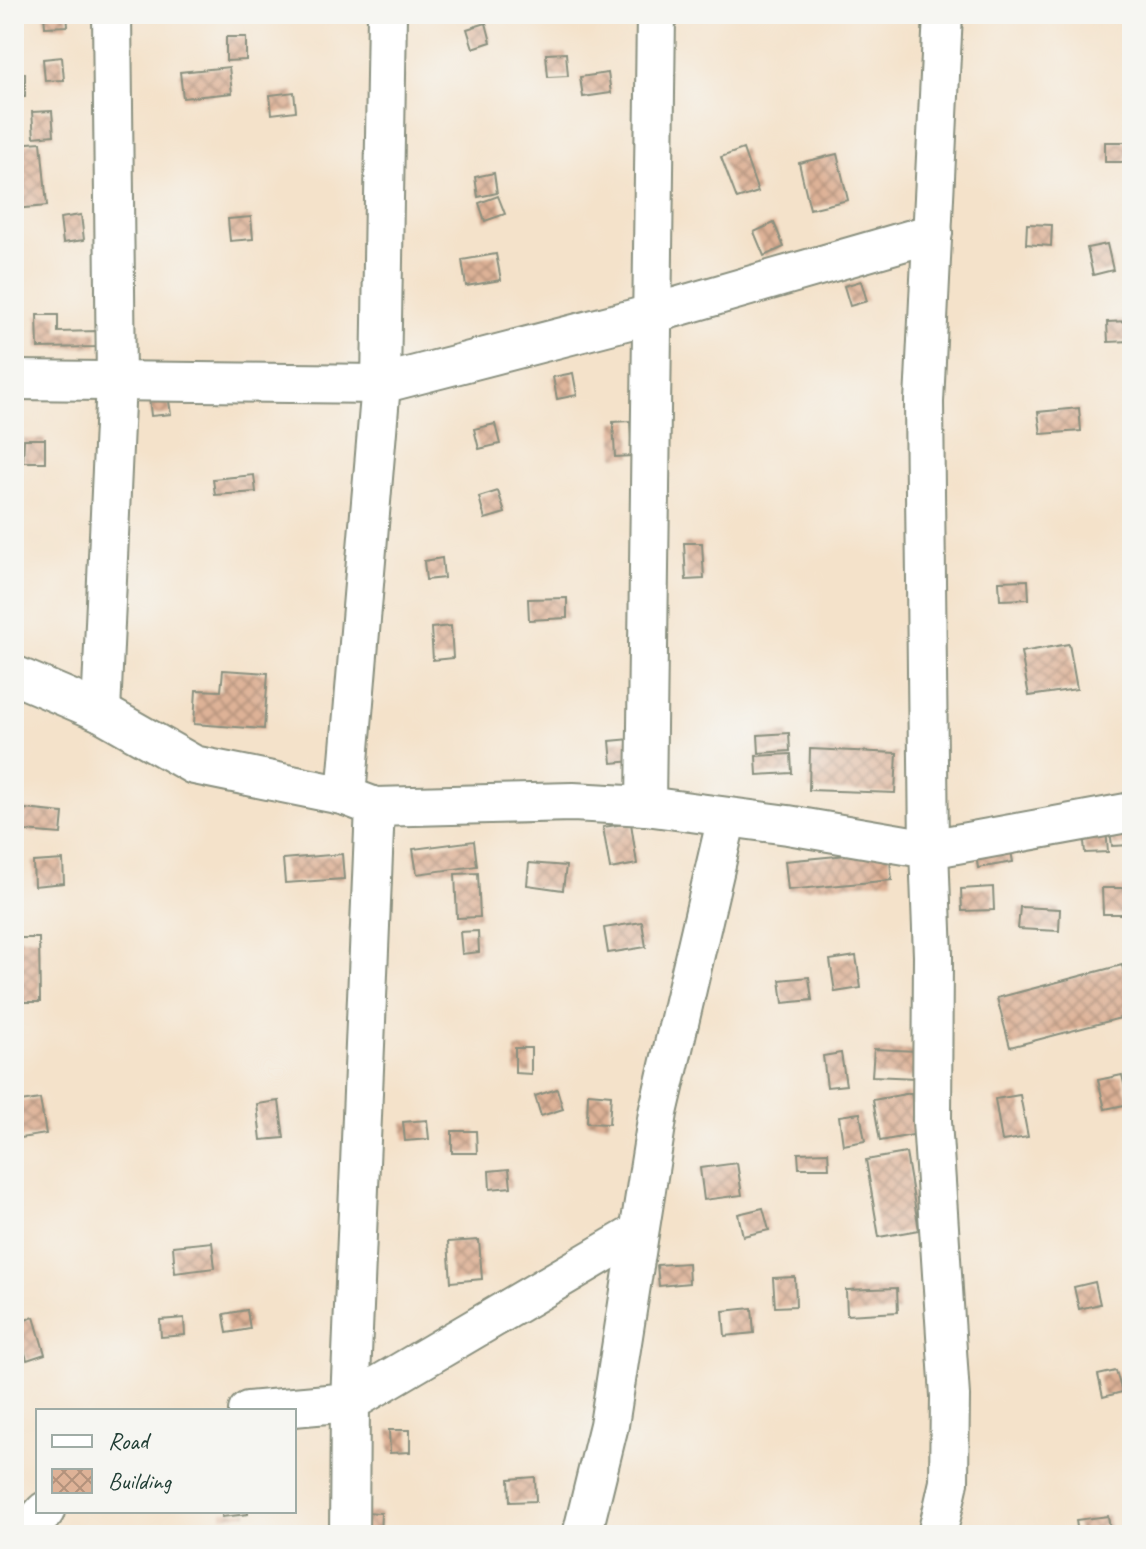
<svg xmlns="http://www.w3.org/2000/svg" width="1146" height="1549" font-family="Caveat,sans-serif">
	<style>
		.building { fill: url(#building-cross-hatch) }
		.lines { fill: none; stroke-linecap: round; stroke-linejoin: round }
		.minor-casing { stroke: #8a907f; stroke-width: 42 }
		.minor { stroke: #fff; stroke-width: 38 }
	</style>
	<defs>
		<pattern id="building-cross-hatch" width="8" height="8" patternUnits="userSpaceOnUse" patternTransform="scale(2)"><rect width="8" height="8" fill="#deb297"/><path d="M0 0l8 8M0 8l8-8" fill="none" stroke="#b3927c"/></pattern>
	</defs>
	<rect width="100%" height="100%" fill="#f6f6f2"/>
	<filter id="ink" filterUnits="userSpaceOnUse"><feTurbulence type="fractalNoise" baseFrequency=".0125" numOctaves="2"/><feDisplacementMap in="SourceGraphic" scale="16" xChannelSelector="R" yChannelSelector="G"/><feConvolveMatrix kernelMatrix="1 2 1 2 8 2 1 2 1" color-interpolation-filters="sRGB"/></filter>
	<filter id="wash" filterUnits="userSpaceOnUse"><feTurbulence type="fractalNoise" baseFrequency=".006" numOctaves="4" result="noise"/><feDisplacementMap in="SourceGraphic" scale="32" xChannelSelector="R" yChannelSelector="G"/><feGaussianBlur stdDeviation="1.8" result="paint"/><feColorMatrix in="noise" values="0 0 0 0 0 0 0 0 0 0 0 0 0 0 0 0 0 1.4 0 .05"/><feComposite in="paint" operator="in"/></filter>
	<g filter="url(#wash)">
		<rect width="100%" height="100%" fill="#f4e2ca"/>
		<g id="blocks">
			<!-- building -->
			<g class="building">
				<polygon points="44,14 67,14 68,26 45,27"/>
				<polygon points="178,14 197,14 198,18 179,21"/>
				<polygon points="486,23 491,42 473,48 467,29"/>
				<polygon points="226,37 246,37 246,60 226,61"/>
				<rect x="14" y="40" width="5" height="22"/>
				<polygon points="566,53 568,76 548,77 546,54"/>
				<polygon points="62,57 64,80 45,81 43,59"/>
				<polygon points="229,67 232,93 183,98 180,72"/>
				<rect x="14" y="73" width="11" height="24"/>
				<polygon points="608,73 611,93 583,97 580,77"/>
				<polygon points="294,92 296,111 272,114 270,95"/>
				<polygon points="52,111 54,135 34,137 32,112"/>
				<polygon points="41,142 47,206 14,209 14,144"/>
				<polygon points="1105,142 1127,142 1126,162 1105,162"/>
				<polygon points="743,149 758,192 737,199 721,157"/>
				<polygon points="837,154 848,200 810,209 799,163"/>
				<polygon points="494,173 497,193 478,197 475,177"/>
				<polygon points="498,196 505,214 485,221 479,203"/>
				<polygon points="81,215 84,240 63,243 60,218"/>
				<polygon points="251,217 253,239 230,241 228,219"/>
				<polygon points="774,223 784,247 764,256 754,232"/>
				<polygon points="1027,224 1052,225 1051,246 1026,244"/>
				<polygon points="1107,244 1113,270 1093,275 1087,248"/>
				<polygon points="496,254 501,280 466,286 462,260"/>
				<polygon points="861,281 867,301 850,306 844,286"/>
				<polygon points="37,315 58,315 58,332 97,331 98,347 38,348"/>
				<polygon points="1129,321 1131,341 1108,342 1107,322"/>
				<polygon points="573,373 577,395 557,399 553,377"/>
				<polygon points="168,395 171,414 151,416 149,396"/>
				<polygon points="1079,408 1081,431 1041,434 1038,412"/>
				<polygon points="630,421 632,456 615,457 613,422"/>
				<polygon points="495,424 500,444 479,449 474,429"/>
				<polygon points="24,439 45,439 45,462 23,462"/>
				<polygon points="14,468 20,468 22,489 14,489"/>
				<polygon points="254,475 256,492 215,495 213,479"/>
				<polygon points="498,491 505,513 485,519 479,497"/>
				<polygon points="684,543 702,543 704,579 686,580"/>
				<polygon points="442,558 444,578 426,580 424,561"/>
				<polygon points="1028,580 1029,599 1000,600 999,581"/>
				<polygon points="567,598 567,618 529,620 528,599"/>
				<polygon points="451,626 453,658 433,660 431,628"/>
				<polygon points="1069,644 1077,689 1029,696 1021,652"/>
				<polygon points="223,670 268,673 264,729 194,724 196,690 221,691"/>
				<polygon points="789,733 790,751 759,753 758,735"/>
				<polygon points="631,739 633,761 612,763 610,741"/>
				<polygon points="810,749 897,753 895,793 809,790"/>
				<polygon points="791,754 792,773 757,775 756,756"/>
				<polygon points="25,809 63,813 61,834 24,831"/>
				<polygon points="631,823 637,864 610,869 603,827"/>
				<polygon points="1132,828 1132,845 1112,846 1110,830"/>
				<polygon points="1106,829 1108,852 1085,853 1083,830"/>
				<polygon points="1008,835 1013,862 978,868 974,842"/>
				<polygon points="474,841 477,866 417,874 413,849"/>
				<polygon points="889,851 892,880 788,890 785,861"/>
				<polygon points="342,854 344,879 285,883 283,859"/>
				<polygon points="63,860 64,883 34,886 33,862"/>
				<polygon points="529,863 566,866 563,890 527,885"/>
				<polygon points="478,873 480,917 457,918 455,874"/>
				<polygon points="993,887 994,910 962,911 961,889"/>
				<polygon points="1102,888 1132,888 1132,914 1103,914"/>
				<polygon points="1020,907 1060,909 1059,931 1018,929"/>
				<polygon points="642,922 646,947 608,953 604,928"/>
				<polygon points="478,931 479,952 462,954 460,932"/>
				<polygon points="14,938 39,938 40,1002 14,1002"/>
				<polygon points="856,956 861,988 835,992 830,960"/>
				<polygon points="1122,965 1132,1003 1132,1015 1010,1047 997,998"/>
				<polygon points="809,977 812,1000 783,1003 780,980"/>
				<polygon points="515,1048 531,1048 531,1074 515,1073"/>
				<polygon points="874,1049 917,1051 916,1078 872,1076"/>
				<polygon points="841,1053 846,1085 827,1087 823,1056"/>
				<polygon points="1122,1075 1129,1104 1105,1109 1098,1080"/>
				<polygon points="557,1089 563,1109 541,1116 535,1096"/>
				<polygon points="588,1093 611,1095 609,1124 587,1123"/>
				<polygon points="911,1093 918,1134 880,1141 873,1100"/>
				<polygon points="1020,1095 1028,1137 1002,1141 995,1099"/>
				<polygon points="40,1099 46,1134 14,1139 14,1103"/>
				<polygon points="279,1101 284,1138 261,1140 257,1104"/>
				<polygon points="860,1113 865,1141 843,1145 839,1116"/>
				<polygon points="427,1120 429,1139 405,1141 403,1122"/>
				<polygon points="452,1131 476,1131 477,1153 452,1153"/>
				<polygon points="828,1152 829,1168 799,1168 798,1153"/>
				<polygon points="906,1153 919,1230 879,1237 866,1160"/>
				<polygon points="737,1163 742,1195 704,1200 700,1168"/>
				<polygon points="509,1169 511,1187 490,1189 489,1171"/>
				<polygon points="763,1208 769,1230 743,1236 738,1214"/>
				<polygon points="479,1240 482,1279 451,1282 448,1242"/>
				<polygon points="212,1242 215,1268 175,1273 173,1246"/>
				<polygon points="688,1263 689,1283 659,1286 657,1265"/>
				<polygon points="795,1277 796,1306 775,1307 773,1278"/>
				<polygon points="1095,1282 1100,1304 1079,1309 1074,1287"/>
				<polygon points="897,1288 898,1312 847,1315 846,1290"/>
				<polygon points="752,1308 754,1333 725,1336 723,1311"/>
				<polygon points="247,1310 250,1329 227,1333 224,1314"/>
				<polygon points="34,1317 45,1354 27,1360 16,1323"/>
				<polygon points="184,1318 185,1335 161,1337 160,1320"/>
				<polygon points="1116,1371 1122,1392 1103,1397 1098,1375"/>
				<polygon points="389,1430 410,1430 410,1452 390,1453"/>
				<polygon points="535,1477 536,1501 510,1502 509,1479"/>
				<polygon points="222,1511 248,1511 248,1514 222,1517"/>
				<polygon points="362,1512 381,1513 380,1535 361,1535"/>
				<polygon points="1108,1516 1111,1535 1078,1535 1076,1520"/>
			</g>
		</g>
	</g>
	<g filter="url(#ink)">
		<use href="#blocks" fill-opacity="0" stroke="#8a907f" stroke-width="2"/>
		<g class="lines">
			<defs>
				<g id="minor">
					<polyline points="943,14 924,402 929,849 1132,812"/>
					<polyline points="14,380 381,384 652,314 933,233"/>
					<polyline points="14,675 101,712 194,765 346,796 375,807 573,802 646,806 788,825 929,849 933,956 932,1121 950,1396 949,1482 937,1535"/>
					<polyline points="101,712 116,381 112,14"/>
					<polyline points="346,796 381,384 387,14"/>
					<polyline points="646,806 656,14"/>
					<polyline points="248,1411 350,1402 375,807"/>
					<polyline points="24,1535 45,1511"/>
					<polyline points="349,1535 350,1402 639,1232"/>
					<polyline points="582,1535 609,1425 658,1113 727,817"/>
				</g>
			</defs>
			<!-- minor casing -->
			<use href="#minor" class="minor-casing"/>
			<!-- minor -->
			<use href="#minor" class="minor"/>
		</g>
	</g>
	<!-- margin -->
	<rect width="1146" height="1549" fill="none" stroke="#f6f6f2" stroke-width="48"/>
	<!-- legend -->
	<rect x="36" y="1409" width="260" height="104" fill="#f6f6f2" stroke="#a0aca6" stroke-width="2"/>
	<rect x="52" y="1435" width="40" height="12" fill="#ffffff" stroke="#a0aca6" stroke-width="2"/>
	<text x="108" y="1449" font-size="24" fill="#1f3d34">Road</text>
	<rect x="52" y="1469" width="40" height="24" fill="url(#building-cross-hatch)" stroke="#a0aca6" stroke-width="2"/>
	<text x="108" y="1489" font-size="24" fill="#1f3d34">Building</text>
</svg>
